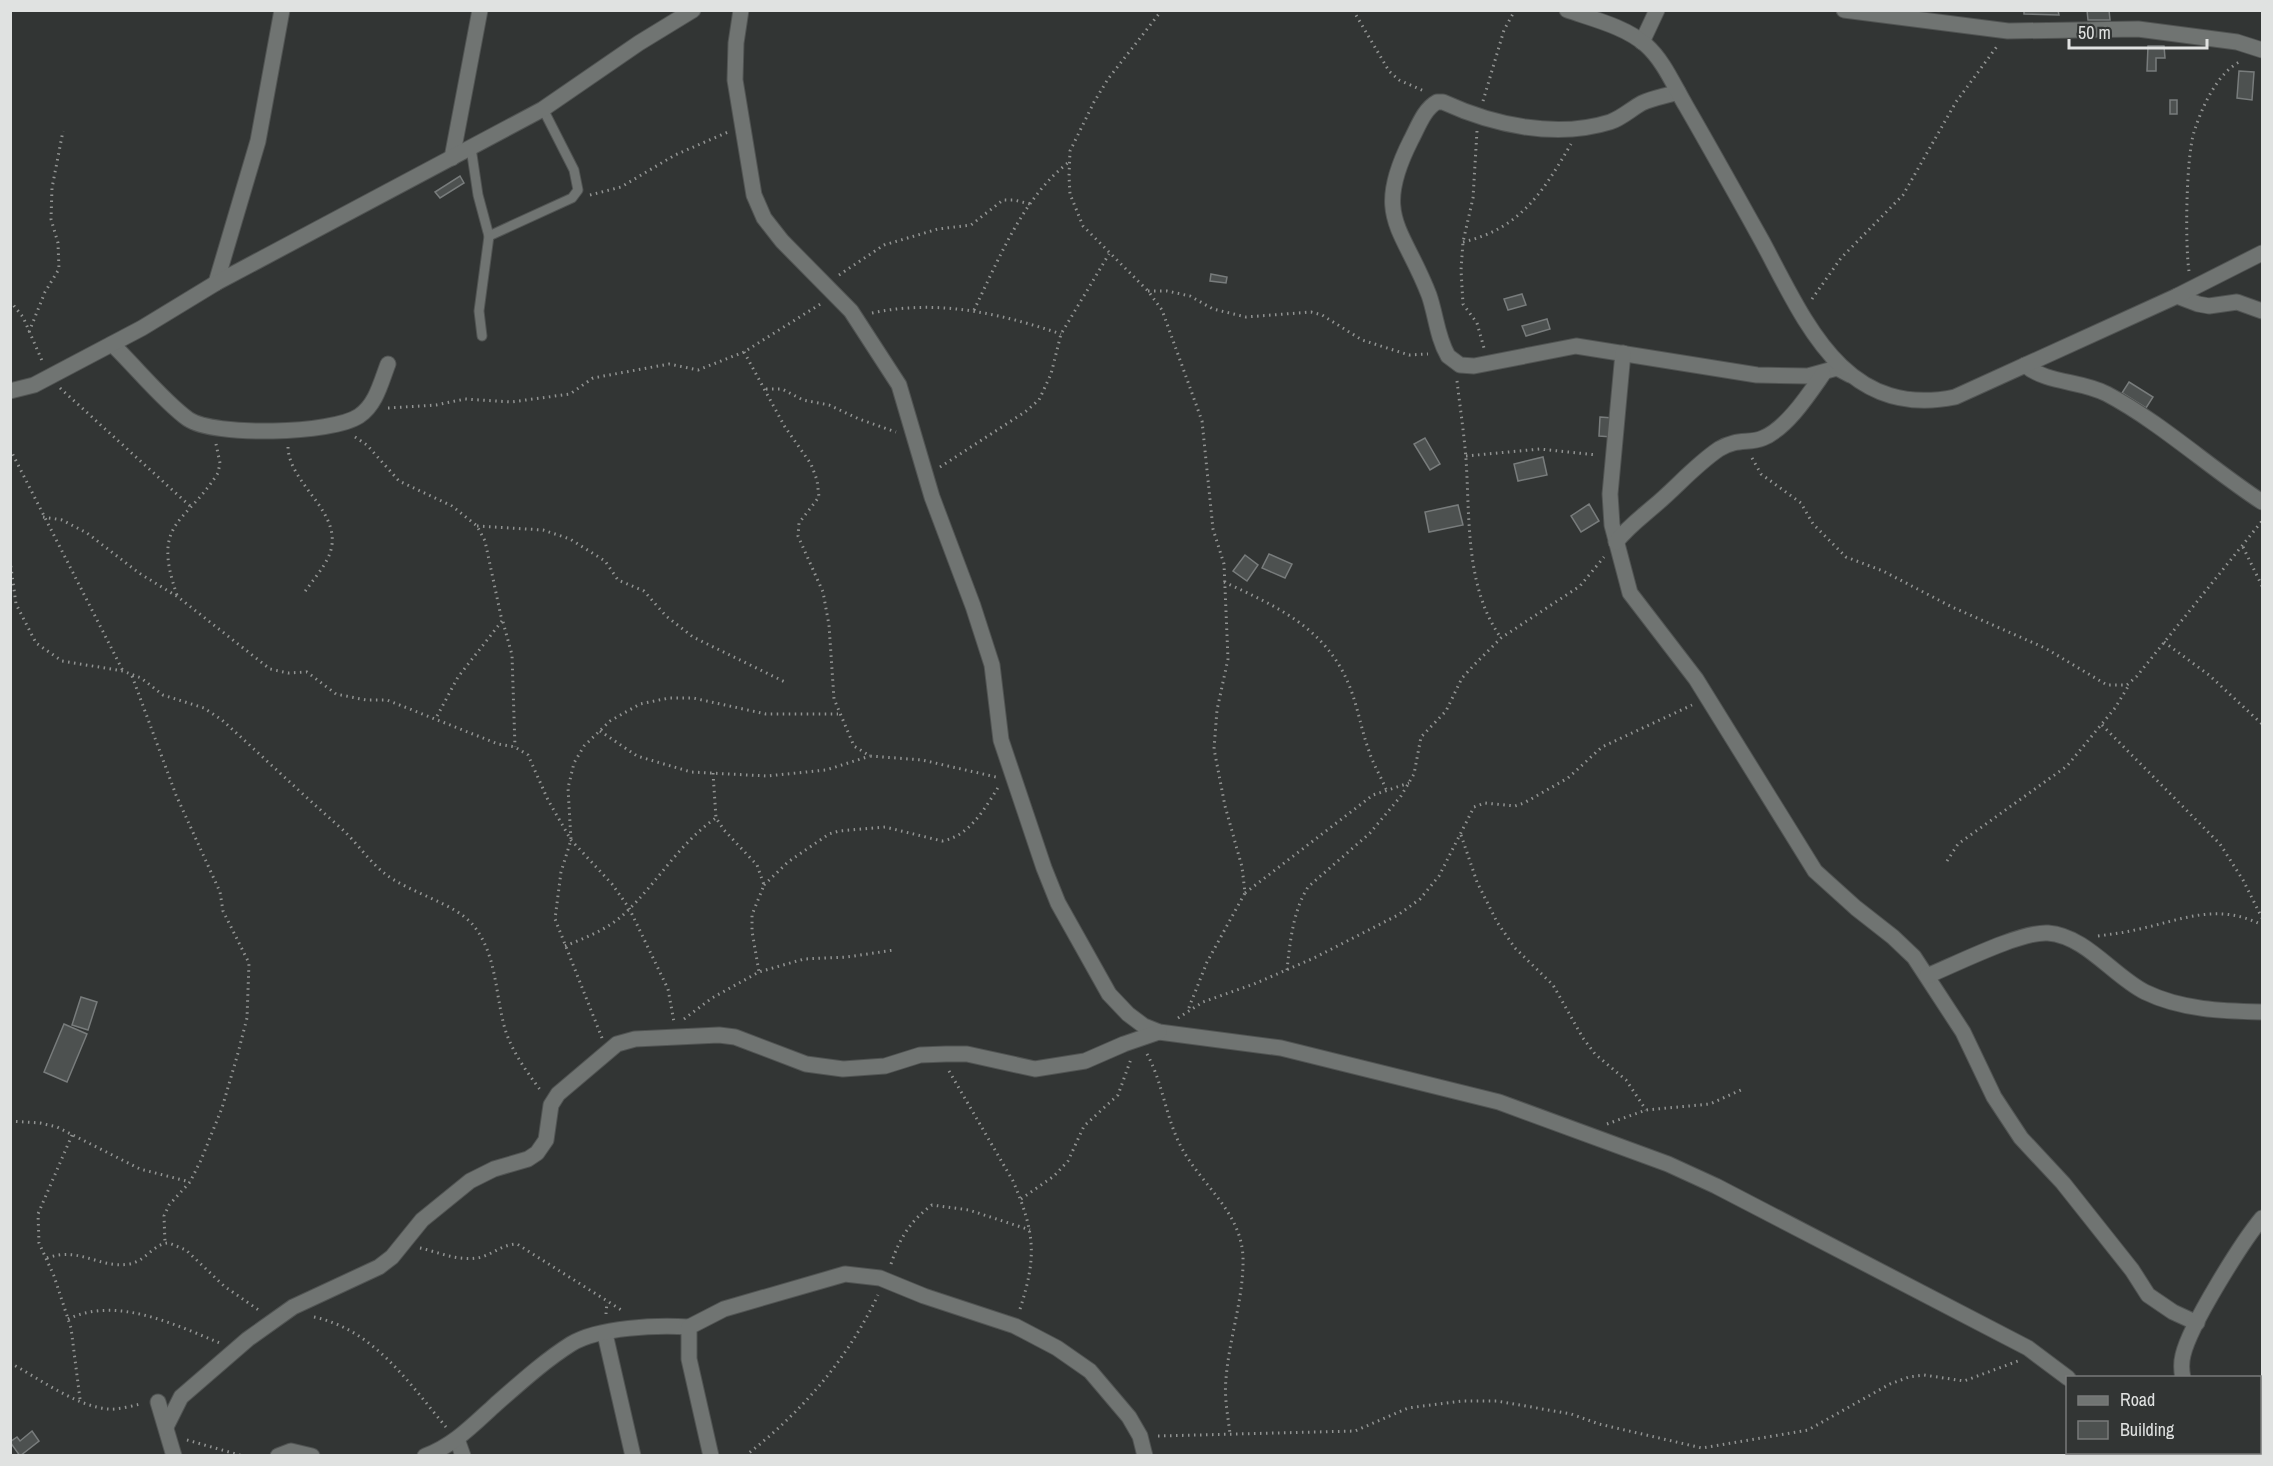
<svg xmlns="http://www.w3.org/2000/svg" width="2273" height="1466" font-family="'Archivo Narrow',sans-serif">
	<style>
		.building { fill: #4d5150; stroke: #787c7c; stroke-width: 1.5 }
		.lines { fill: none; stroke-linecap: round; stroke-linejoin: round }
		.lane-casing { stroke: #515453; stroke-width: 11 }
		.street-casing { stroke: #515453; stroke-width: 17 }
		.secondary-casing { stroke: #515453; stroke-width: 17 }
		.path { stroke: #919392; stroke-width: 3; stroke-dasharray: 1.5 4.5; stroke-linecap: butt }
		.lane { stroke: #707472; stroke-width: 9 }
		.street { stroke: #707472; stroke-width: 15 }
		.secondary { stroke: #707472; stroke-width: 15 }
	</style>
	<rect width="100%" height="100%" fill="#323534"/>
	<!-- building -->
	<g class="building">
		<polygon points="2024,10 2058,10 2059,15 2024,14"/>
		<polygon points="2087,10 2109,10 2110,20 2088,20"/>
		<polygon points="2148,46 2164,46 2165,58 2156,58 2156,71 2147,71"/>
		<polygon points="2239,71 2254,72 2252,100 2237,98"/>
		<rect x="2170" y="100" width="7" height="14"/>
		<polygon points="460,176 464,183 440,198 435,192"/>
		<polygon points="1211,274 1227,277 1226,283 1210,281"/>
		<polygon points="1522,294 1526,305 1508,310 1504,299"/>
		<polygon points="1547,319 1550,329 1526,336 1522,326"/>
		<polygon points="2129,382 2153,397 2146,408 2122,393"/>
		<polygon points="1600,417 1613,418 1612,437 1599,436"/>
		<polygon points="1425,438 1440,464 1430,470 1414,444"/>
		<polygon points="1543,457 1547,475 1518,481 1514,464"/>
		<polygon points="1589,504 1599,521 1581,532 1571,516"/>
		<polygon points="1458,505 1463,525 1429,532 1425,512"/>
		<polygon points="1269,554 1292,564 1285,578 1262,568"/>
		<polygon points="1245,555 1258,565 1247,581 1233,571"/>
		<polygon points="81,997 97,1002 88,1030 72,1025"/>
		<polygon points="64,1024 87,1034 67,1082 44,1072"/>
		<polygon points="32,1431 39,1441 20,1456 10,1442 17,1437 20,1441"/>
	</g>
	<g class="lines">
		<defs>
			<g id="lane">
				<polyline points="471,148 478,195 489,236 479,311 482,336"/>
				<polyline points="489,236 572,198 578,190 574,170 543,109"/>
			</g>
			<g id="street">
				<polyline points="741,10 736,43 735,80 754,195 764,218 782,241 851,311 899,385 932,497 973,606 992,665 1001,740 1044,868 1058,903 1109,994 1128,1014 1144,1026 1159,1032 1281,1048 1499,1102 1668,1164 1716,1186 2028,1348 2068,1378"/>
				<polyline points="1844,10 2008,31 2138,29 2237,42 2262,50"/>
				<polyline points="1642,42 1657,10"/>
				<path d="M1678 92C1666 96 1653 98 1642 103 1631 109 1622 118 1610 122 1556 139 1493 125 1443 102H1437C1424 109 1418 127 1411 140 1372 217 1403 227 1429 295 1436 315 1437 337 1448 356L1460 365 1474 366 1576 346 1757 375 1808 376 1837 368 1850 375"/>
				<polyline points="452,158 480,10"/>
				<polyline points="216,283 258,141 282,10"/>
				<polyline points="2177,296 2198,304 2209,306 2237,302 2262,311"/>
				<path d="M112 344C135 366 163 401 188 419 214 437 332 434 359 416 376 405 381 382 388 364"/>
				<polyline points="1623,353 1610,494 1612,525 1630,593 1696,679 1815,871 1856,908 1893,937 1914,957 1963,1032 1994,1097 2021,1138 2063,1183 2132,1270 2148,1295 2173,1312 2197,1323"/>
				<path d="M2025 365C2047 384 2081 380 2107 394 2160 422 2210 468 2262 502"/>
				<path d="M1616 542C1627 528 1639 519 1653 507 1676 488 1694 466 1719 449 1737 438 1749 444 1763 438 1787 428 1809 394 1823 374"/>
				<path d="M1927 976C1954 965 2021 931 2048 933 2086 936 2113 976 2145 992 2182 1010 2223 1011 2262 1012"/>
				<polyline points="605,1334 633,1456"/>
				<path d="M2183 1378C2181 1369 2181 1363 2183 1355 2190 1325 2242 1242 2262 1218"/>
				<polyline points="158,1402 174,1456"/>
				<polyline points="166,1427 181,1397 248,1339 293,1307 379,1267 392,1257 422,1220 470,1181 494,1169 528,1159 537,1153 546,1140 551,1105 558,1094 617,1044 635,1039 719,1035 735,1037 806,1064 843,1069 885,1066 920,1055 946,1054 967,1054 1035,1069 1085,1061 1124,1044 1159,1032"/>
				<polyline points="2260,1435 2262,1434"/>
				<polyline points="457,1439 463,1456"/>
				<polyline points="278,1456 291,1451 312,1456"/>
				<path d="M425 1456C453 1446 473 1425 495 1405 519 1384 544 1361 571 1344 599 1327 657 1325 689 1327"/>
				<polyline points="711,1456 689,1359 689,1327 724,1309 845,1274 880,1278 924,1296 1015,1326 1057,1348 1090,1371 1129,1417 1140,1436 1145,1456"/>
				<polyline points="2137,1456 2138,1452"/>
				<polyline points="2200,1456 2208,1452"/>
			</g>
			<g id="secondary">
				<path d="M1567 10C1593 19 1626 27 1646 45 1664 61 1674 86 1686 106 1712 151 1737 196 1762 241 1805 321 1844 420 1955 397L2177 296 2262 253"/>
				<polyline points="10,391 34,385 142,328 216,283 543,109 639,43 693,10"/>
			</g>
		</defs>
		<!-- lane casing -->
		<use href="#lane" class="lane-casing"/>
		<!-- street casing -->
		<use href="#street" class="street-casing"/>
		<!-- secondary casing -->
		<use href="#secondary" class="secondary-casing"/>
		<!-- path -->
		<g class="path">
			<polyline points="1162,10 1108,79 1094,102 1070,151 1069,176 1070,194 1083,226 1148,291 1162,310 1202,421 1213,529 1224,564 1228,659 1217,710 1214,749 1225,806 1242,867 1245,893 1207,962 1188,1010"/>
			<polyline points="1353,10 1389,71 1399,80 1424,91"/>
			<polyline points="1483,101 1504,30 1515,10"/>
			<polyline points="1477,131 1473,198 1463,242 1461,270 1463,304 1477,323 1484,348"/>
			<polyline points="590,195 621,187 675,155 728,132"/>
			<path d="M1463 242C1520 229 1543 192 1571 144"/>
			<path d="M2189 271C2185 245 2186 158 2194 132 2202 107 2217 73 2241 61"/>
			<polyline points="839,275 884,245 938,229 971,225 1003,200 1014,200 1030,204"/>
			<polyline points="1148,291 1167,291 1190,296 1213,309 1246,317 1311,312 1322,315 1362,340 1409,355 1428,354"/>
			<polyline points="1812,299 1841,258 1903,195 1956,102 1998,45"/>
			<polyline points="10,301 23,317 43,363"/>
			<path d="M974 310C999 259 1023 197 1069 162"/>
			<path d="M872 313C937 299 999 313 1061 334"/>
			<polyline points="29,332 45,292 59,269 58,243 51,219 52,188 63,131"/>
			<polyline points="744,352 785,427 811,464 817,480 819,497 799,523 798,536 823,592 829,625 834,699 854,746 870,756 922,760 996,777"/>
			<path d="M1457 381C1460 407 1464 433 1466 459 1470 519 1465 587 1501 638"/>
			<polyline points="60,388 190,506"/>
			<polyline points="766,389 782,389 803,400 829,405 859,419 896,432"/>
			<polyline points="388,408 436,405 465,399 511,402 570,394 593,378 669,364 698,370 744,352 822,303"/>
			<polyline points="355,437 367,445 399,481 452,506 477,526 485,541 502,621 458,677 436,718"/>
			<path d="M288 447C289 485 344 512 330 553 325 567 312 581 304 593"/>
			<polyline points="10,449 123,671"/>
			<polyline points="1466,456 1540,449 1597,455"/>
			<polyline points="1752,458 1761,474 1801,503 1813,524 1846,557 1883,571 1952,607 2045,648 2107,685 2127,685 2137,676 2262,521"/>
			<polyline points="940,467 1025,412 1039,400 1051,374 1061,334 1109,254"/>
			<polyline points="43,517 62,520 87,533 139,573 178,597 270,669 288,673 307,672 336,694 366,700 387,700 498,744 515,747 528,755 548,800 571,840 612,884 629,908 668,989 674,1022"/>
			<polyline points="477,526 543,530 570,539 605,561 618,580 644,591 666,616 693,637 787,683"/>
			<polyline points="2243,547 2262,586"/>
			<path d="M10 560 16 604 36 643 62 661 123 671 141 678 163 695 204 708 222 720C262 756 302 794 343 830 357 843 369 861 384 873 409 893 455 903 473 925 497 954 495 994 505 1029 512 1052 527 1072 541 1091"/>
			<path d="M1224 582C1276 606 1326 628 1349 685 1358 707 1361 729 1369 751 1373 764 1381 777 1386 789"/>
			<path d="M177 595C151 521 185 525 218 473L220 463 216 444"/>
			<polyline points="503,622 512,655 515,747"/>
			<polyline points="2164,642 2209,675 2262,724"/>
			<polyline points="132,676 176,795 220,892 223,911 249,963 247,1018 238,1053 222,1108 201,1160 190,1182 169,1205 164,1216 165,1243"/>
			<polyline points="2102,725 2220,844 2243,880 2262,918"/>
			<polyline points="600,731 637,756 691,772 767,776 826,770 870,756"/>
			<polyline points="713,773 716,818 724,830 757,865 764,885 752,915 752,931 759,972"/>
			<polyline points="1461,835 1477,882 1497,922 1515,948 1553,985 1583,1038 1595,1054 1626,1080 1646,1110"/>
			<polyline points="1947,861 1958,844 2067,766 2115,708 2129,685"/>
			<path d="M764 885 788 862 829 834 839 831 885 827 942 841C970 836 985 808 999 786"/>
			<polyline points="1245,893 1373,795 1409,783"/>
			<path d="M2098 936C2111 934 2123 933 2135 930 2182 920 2217 902 2262 925"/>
			<path d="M565 946C585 938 606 930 623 915 656 885 679 843 716 818"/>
			<path d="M1287 970C1290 942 1293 911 1308 887L1370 833 1401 796 1414 774 1421 737 1446 711 1462 678 1474 665 1501 638 1580 586 1604 557"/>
			<polyline points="1178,1018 1203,1002 1254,984 1314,958 1398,915 1420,899 1439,876 1474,807 1485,803 1515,806 1524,803 1568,778 1602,747 1692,705"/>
			<polyline points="684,1019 712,998 759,972 804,959 847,957 894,950"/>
			<polyline points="602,1038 555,919 561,872 571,840 568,788 574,763 584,746 610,721 640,704 669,698 693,698 766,714 838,714"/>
			<path d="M1147 1054C1164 1085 1166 1122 1184 1152 1205 1188 1241 1213 1243 1257 1244 1298 1229 1338 1226 1379 1224 1397 1228 1416 1230 1434"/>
			<path d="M949 1071 1013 1181C1035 1233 1037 1256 1020 1309"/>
			<polyline points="10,1121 40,1123 57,1127 140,1169 190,1182"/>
			<polyline points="1607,1124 1646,1110 1710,1104 1743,1089"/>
			<polyline points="72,1135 38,1214 39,1243 54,1276 71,1328 80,1399"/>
			<polyline points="1021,1199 1054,1176 1068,1161 1084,1126 1118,1095 1131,1059"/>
			<path d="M420 1248C438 1252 457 1261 477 1258 491 1256 502 1244 517 1244L623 1311"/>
			<path d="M47 1258C80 1246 99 1269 129 1264 145 1262 154 1243 169 1243L186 1250 224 1286 260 1311"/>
			<path d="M891 1264C899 1239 911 1220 932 1205L969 1210 1030 1230"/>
			<polyline points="606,1314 607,1302"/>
			<path d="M314 1317C374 1330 408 1382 446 1427"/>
			<path d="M68 1319C117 1296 173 1324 220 1343"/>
			<path d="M10 1363C39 1378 75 1406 108 1409 118 1410 131 1406 141 1404"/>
			<polyline points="1158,1436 1355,1431 1408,1408 1462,1401 1497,1401 1571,1414 1599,1424 1702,1448 1808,1430 1890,1384 1909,1377 1924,1375 1964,1381 2018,1361"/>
			<polyline points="187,1440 243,1456"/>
			<path d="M745 1456C802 1412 847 1360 878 1295"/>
		</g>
		<!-- lane -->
		<use href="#lane" class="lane"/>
		<!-- street -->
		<use href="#street" class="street"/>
		<!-- secondary -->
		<use href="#secondary" class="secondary"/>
	</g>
	<!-- border -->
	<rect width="2273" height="1466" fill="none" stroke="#e0e2e1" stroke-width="24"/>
	<!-- legend -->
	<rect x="2066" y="1376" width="195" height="78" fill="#323534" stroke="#787a79" stroke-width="1.5"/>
	<rect x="2078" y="1396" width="30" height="9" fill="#707472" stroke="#787a79" stroke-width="1.5"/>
	<text x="2120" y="1406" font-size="18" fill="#e0e2e1">Road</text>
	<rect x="2078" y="1421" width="30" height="18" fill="#4d5150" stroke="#787a79" stroke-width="1.5"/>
	<text x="2120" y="1436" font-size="18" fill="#e0e2e1">Building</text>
	<!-- scale -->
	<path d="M2069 39v9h138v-9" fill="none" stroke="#e0e2e1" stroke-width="3"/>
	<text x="2078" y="39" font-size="18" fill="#e0e2e1" stroke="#323534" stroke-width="4.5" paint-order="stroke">50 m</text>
</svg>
